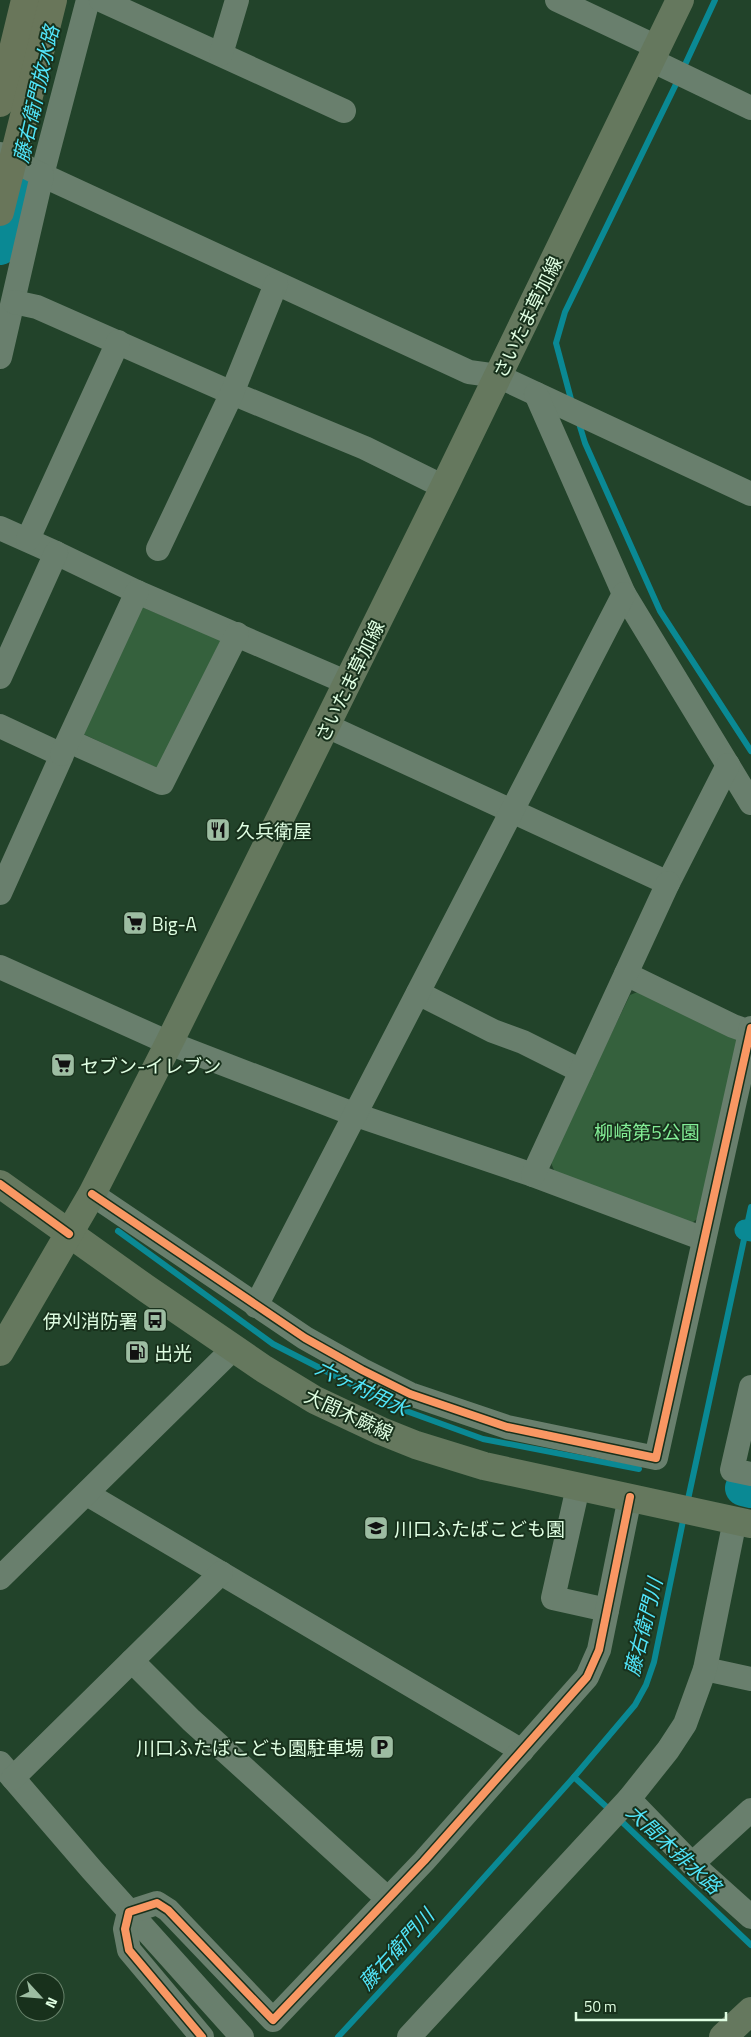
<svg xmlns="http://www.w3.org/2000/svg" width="751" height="2037" font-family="'Titillium Web','Noto Sans JP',sans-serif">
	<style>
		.green { fill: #35613d }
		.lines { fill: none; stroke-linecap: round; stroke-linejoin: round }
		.stream { stroke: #0a8994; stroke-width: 6 }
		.canal { stroke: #0a8994; stroke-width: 21 }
		.river { stroke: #0a8994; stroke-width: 36 }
		.minor { stroke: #697f6d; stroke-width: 24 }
		.major { stroke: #65785e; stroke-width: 28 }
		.highway { stroke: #69765a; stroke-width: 28 }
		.cycleway-casing { stroke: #18311c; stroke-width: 11 }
		.cycleway { stroke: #f99763; stroke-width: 8 }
		.labels { text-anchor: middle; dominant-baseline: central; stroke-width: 4; stroke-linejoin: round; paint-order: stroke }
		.street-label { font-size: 19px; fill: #dffee2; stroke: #18311c }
		.poi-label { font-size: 19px; fill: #dffee2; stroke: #18311c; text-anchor: start }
		.park-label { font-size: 19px; fill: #83ee96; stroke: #18311c }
		.water-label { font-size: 20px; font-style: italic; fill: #51e4f9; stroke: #18311c }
	</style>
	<rect width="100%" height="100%" fill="#22432a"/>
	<!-- green -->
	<g class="green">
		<polygon points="139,606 224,641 161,770 81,733"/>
		<polygon points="640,991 738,1038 704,1214 689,1225 557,1178 550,1160 630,995"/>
	</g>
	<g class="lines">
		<!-- stream -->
		<g class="stream">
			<polyline points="683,69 715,0"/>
			<polyline points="572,403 556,343 565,312 679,78"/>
			<polyline points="578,420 585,443 660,611 751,751"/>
			<polyline points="118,1231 273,1344 398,1408 483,1439 639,1469"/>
			<polyline points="687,1504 751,1207"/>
			<polyline points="574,1777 611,1811"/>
			<polyline points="618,1818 751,1945"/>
			<polyline points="338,2037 436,1931 574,1777 635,1705 646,1685 654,1662 684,1516"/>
		</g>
		<!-- canal -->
		<polyline class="canal" points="745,1230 751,1231"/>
		<!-- river -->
		<g class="river">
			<polyline points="0,247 16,177"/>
			<polyline points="743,1488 751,1490"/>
		</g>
		<!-- minor -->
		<g class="minor">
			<polyline points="88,0 42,175 469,372 498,376 751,494"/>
			<polyline points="101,0 344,111"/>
			<polyline points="557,0 657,47"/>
			<polyline points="221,54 237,0"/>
			<polyline points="651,60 751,108"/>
			<polyline points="0,154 42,175 0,357"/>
			<polyline points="14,302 37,307 232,393 365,448 444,487"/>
			<polyline points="536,394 624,594 751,803"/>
			<polyline points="0,528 56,553 137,592 348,683"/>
			<polyline points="28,539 118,342"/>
			<polyline points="158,549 232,393 276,284"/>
			<polyline points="0,677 56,553"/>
			<polyline points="0,726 62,755 0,893"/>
			<polyline points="327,726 668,883 728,765"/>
			<polyline points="69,741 162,783 237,634"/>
			<polyline points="62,754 137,592"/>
			<polyline points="0,967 169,1043 356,1115 533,1175 704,1239"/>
			<polyline points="626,974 733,1026 750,1032"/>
			<polyline points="418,993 493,1031 523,1042 581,1071"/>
			<polyline points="533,1175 668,883"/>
			<polyline points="92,1194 305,1338 362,1370 410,1394 507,1427 656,1458 751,1028"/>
			<polyline points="256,1306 624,594"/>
			<polyline points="751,1387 732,1470 751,1474"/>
			<polyline points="578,1487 553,1598 607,1610"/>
			<polyline points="87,1494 522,1751"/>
			<polyline points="0,1578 233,1349"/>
			<polyline points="132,1661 191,1720 388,1899"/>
			<polyline points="705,1669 751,1679"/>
			<polyline points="0,1763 92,1870 242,2037"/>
			<polyline points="13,1778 221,1573"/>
			<polyline points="629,1799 692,1864 751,1917"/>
			<polyline points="692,1864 751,1810"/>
			<polyline points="202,2037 129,1950 125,1929 129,1912 157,1903 168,1910 273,2020 424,1861 587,1677 599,1650 630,1497"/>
			<polyline points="409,2037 629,1799 668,1750 685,1724 705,1669 735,1520"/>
		</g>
		<!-- major -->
		<g class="major">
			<polyline points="0,1184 147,1289 264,1369 315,1400 381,1431 416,1445 484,1466 751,1524"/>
			<polyline points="0,1352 92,1194 169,1043 444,487 680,0"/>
			<polyline points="723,2037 751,2011"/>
		</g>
		<!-- highway -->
		<g class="highway">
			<polyline points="0,103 25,0"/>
			<polyline points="0,212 53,0"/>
		</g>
		<defs>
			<g id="cycleway">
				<polyline points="0,1184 69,1234"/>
				<polyline points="92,1194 305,1338 362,1370 410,1394 507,1427 656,1458 751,1028"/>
				<polyline points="202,2037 129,1950 125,1929 129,1912 157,1903 168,1910 273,2020 424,1861 587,1677 599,1650 630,1497"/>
			</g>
		</defs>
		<!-- cycleway casing -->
		<use href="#cycleway" class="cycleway-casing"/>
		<!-- cycleway -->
		<use href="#cycleway" class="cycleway"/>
	</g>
	<!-- icons -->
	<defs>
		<symbol id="restaurant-square" viewBox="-11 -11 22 22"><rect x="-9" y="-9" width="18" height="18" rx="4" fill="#9dbda2" stroke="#18311c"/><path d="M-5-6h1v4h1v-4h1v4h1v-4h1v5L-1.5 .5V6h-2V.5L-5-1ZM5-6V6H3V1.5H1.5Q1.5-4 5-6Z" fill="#111"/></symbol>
		<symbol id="supermarket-square" viewBox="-11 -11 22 22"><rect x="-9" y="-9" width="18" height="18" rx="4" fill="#9dbda2" stroke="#18311c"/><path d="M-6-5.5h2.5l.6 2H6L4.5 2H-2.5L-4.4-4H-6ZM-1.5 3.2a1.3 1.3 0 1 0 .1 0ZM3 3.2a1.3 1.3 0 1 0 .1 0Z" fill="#111"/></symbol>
		<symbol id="bus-square" viewBox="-11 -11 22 22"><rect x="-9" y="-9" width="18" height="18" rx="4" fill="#9dbda2" stroke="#18311c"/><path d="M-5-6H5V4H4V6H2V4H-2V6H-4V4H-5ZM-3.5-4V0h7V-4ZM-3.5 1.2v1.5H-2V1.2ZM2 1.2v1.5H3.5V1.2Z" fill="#111"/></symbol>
		<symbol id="fuel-square" viewBox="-11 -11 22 22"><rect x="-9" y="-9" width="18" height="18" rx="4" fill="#9dbda2" stroke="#18311c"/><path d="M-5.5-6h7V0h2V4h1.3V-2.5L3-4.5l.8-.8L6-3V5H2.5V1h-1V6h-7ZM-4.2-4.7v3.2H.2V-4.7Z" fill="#111"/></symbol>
		<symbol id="school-square" viewBox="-11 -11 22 22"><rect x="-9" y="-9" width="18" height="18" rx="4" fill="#9dbda2" stroke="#18311c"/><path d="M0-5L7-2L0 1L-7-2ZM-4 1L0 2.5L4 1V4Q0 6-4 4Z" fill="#111"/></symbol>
		<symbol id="parking-square" viewBox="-11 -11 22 22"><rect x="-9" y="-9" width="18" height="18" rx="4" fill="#9dbda2" stroke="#18311c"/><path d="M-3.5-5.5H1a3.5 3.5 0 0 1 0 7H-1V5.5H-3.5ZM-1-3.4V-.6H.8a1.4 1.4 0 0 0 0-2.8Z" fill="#111"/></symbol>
	</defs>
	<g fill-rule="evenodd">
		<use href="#restaurant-square" x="204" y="816" width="28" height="28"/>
		<use href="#supermarket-square" x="121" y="909" width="28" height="28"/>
		<use href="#supermarket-square" x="49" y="1051" width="28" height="28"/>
		<use href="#bus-square" x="141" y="1306" width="28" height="28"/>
		<use href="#fuel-square" x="123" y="1338" width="28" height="28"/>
		<use href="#school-square" x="362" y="1514" width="28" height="28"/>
		<use href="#parking-square" x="368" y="1733" width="28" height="28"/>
	</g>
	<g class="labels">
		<!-- street labels -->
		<g class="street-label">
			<text transform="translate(527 317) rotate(-64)">さいたま草加線</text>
			<text transform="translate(349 681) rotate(-64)">さいたま草加線</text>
			<text transform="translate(349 1414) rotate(25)">大間木蕨線</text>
		</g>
		<!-- poi labels -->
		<g class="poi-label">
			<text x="236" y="830">久兵衛屋</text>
			<text x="152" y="923">Big-A</text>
			<text x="80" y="1065">セブン-イレブン</text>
			<text x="138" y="1320" text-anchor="end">伊刈消防署</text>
			<text x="154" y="1352">出光</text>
			<text x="394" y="1528">川口ふたばこども園</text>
			<text x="364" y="1747" text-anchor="end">川口ふたばこども園駐車場</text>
		</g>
		<!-- park labels -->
		<g class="park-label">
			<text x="647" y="1131">柳崎第5公園</text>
		</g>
		<!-- water labels -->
		<g class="water-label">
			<text transform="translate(36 94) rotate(-77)">藤右衛門放水路</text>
			<text transform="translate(362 1388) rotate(26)">六ヶ村用水</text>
			<text transform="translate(643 1627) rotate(-76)">藤右衛門川</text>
			<text transform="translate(674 1849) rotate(43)">大間木排水路</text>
			<text transform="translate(396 1949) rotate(-48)">藤右衛門川</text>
		</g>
	</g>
	<!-- north arrow -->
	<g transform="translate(40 1997) rotate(116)"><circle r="24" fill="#18311c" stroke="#68836b"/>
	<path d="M0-4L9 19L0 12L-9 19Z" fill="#9dbda2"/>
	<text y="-8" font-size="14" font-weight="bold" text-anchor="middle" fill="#dffee2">N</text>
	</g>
	<!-- scale -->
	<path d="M576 2012v8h150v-8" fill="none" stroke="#dffee2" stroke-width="2.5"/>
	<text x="584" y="2012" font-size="15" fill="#dffee2" stroke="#18311c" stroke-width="4" paint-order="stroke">50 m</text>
</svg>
